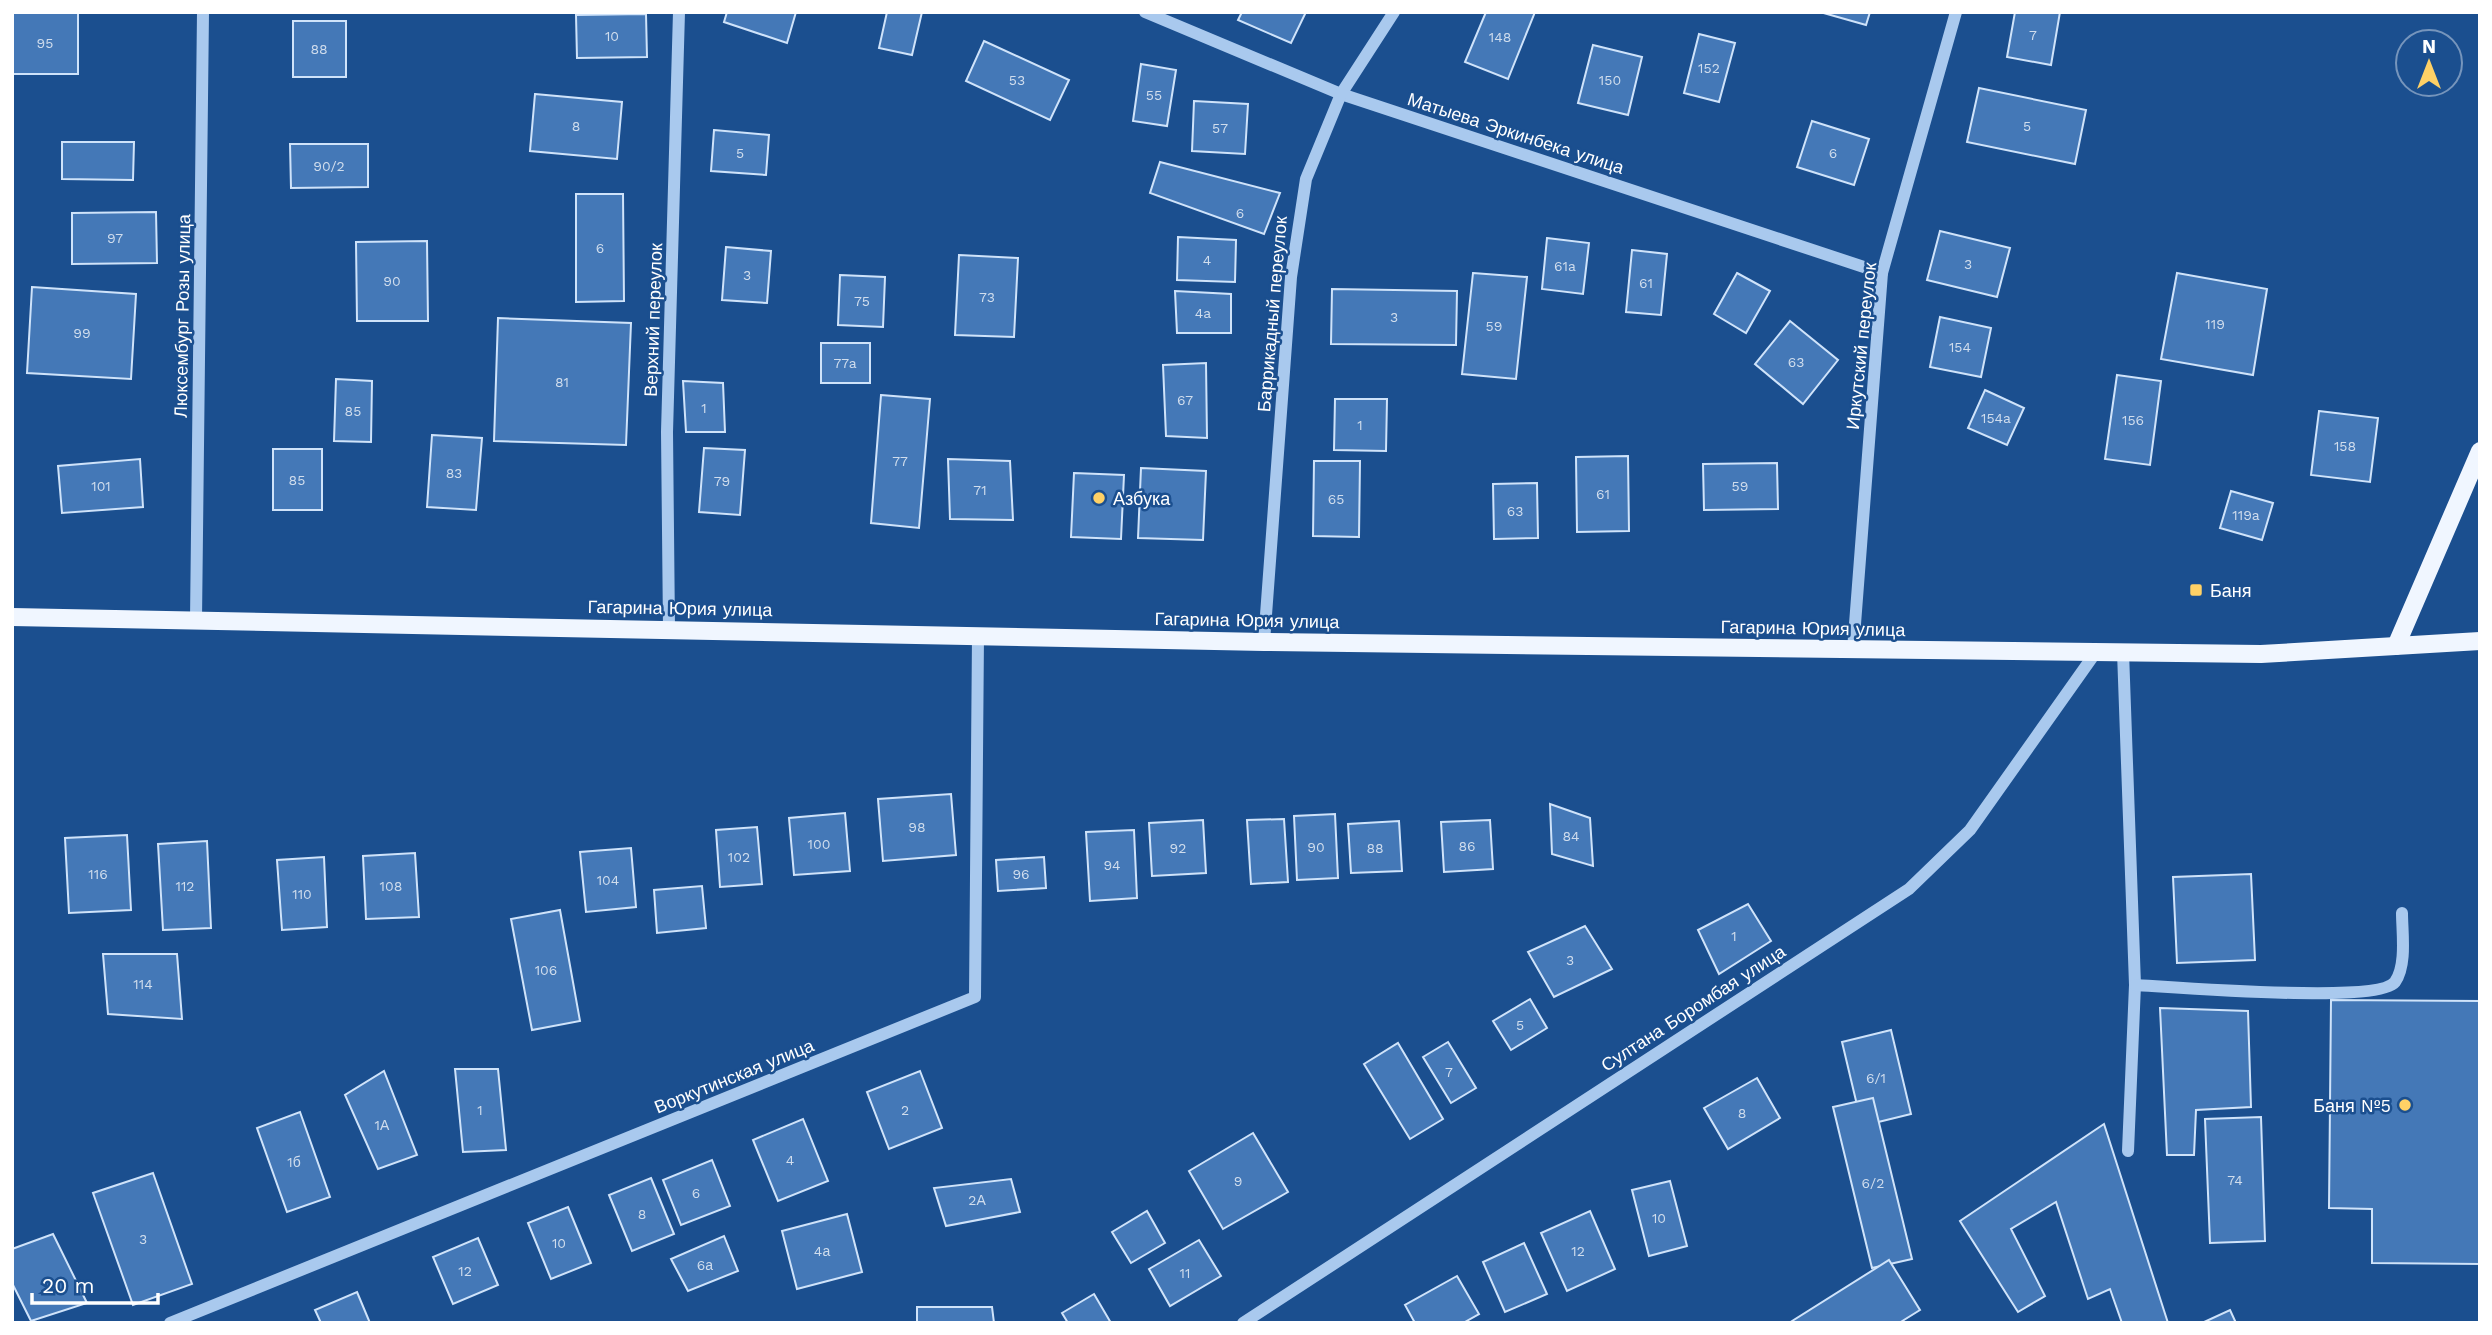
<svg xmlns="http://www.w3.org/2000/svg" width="2492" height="1335" font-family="'Work Sans',sans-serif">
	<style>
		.building { fill: #4478b7; stroke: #cfe3fa; stroke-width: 2 }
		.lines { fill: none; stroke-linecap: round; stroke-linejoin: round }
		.minor { stroke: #a9c9ee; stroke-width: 12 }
		.major { stroke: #f0f6ff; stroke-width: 18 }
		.poi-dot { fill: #ffd166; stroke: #1b4f8f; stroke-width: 2.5 }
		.labels { text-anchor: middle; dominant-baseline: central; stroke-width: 5; stroke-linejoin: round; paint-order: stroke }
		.number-label { font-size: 14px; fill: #d0dded }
		.street-label { font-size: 18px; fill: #fff; stroke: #1b4f8f }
		.poi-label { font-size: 18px; fill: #fff; stroke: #1b4f8f; text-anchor: start }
	</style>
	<rect width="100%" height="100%" fill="#1b4f8f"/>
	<!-- building -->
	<g class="building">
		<rect x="12" y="12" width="66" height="62"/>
		<polygon points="727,12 796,12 787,43 724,22"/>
		<polygon points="887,12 922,12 912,55 879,48"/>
		<polygon points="1242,12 1306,12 1291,43 1238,20"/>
		<polygon points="1486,12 1535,12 1508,79 1465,62"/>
		<polygon points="1820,12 1870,12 1866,25"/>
		<polygon points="2015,12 2060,12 2051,65 2007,57"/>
		<polygon points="646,14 647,57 577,58 576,15"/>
		<rect x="293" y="21" width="53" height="56"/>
		<polygon points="1699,34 1735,43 1719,102 1684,93"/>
		<polygon points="984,41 1069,80 1050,120 966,81"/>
		<polygon points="1593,45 1642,57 1628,115 1578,103"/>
		<polygon points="1141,64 1176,70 1167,126 1133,121"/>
		<polygon points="1979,88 2086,110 2075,164 1967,142"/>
		<polygon points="535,94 622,102 617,159 530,151"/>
		<polygon points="1194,101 1248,104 1245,154 1192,151"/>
		<polygon points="1812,121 1869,139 1854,185 1797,167"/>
		<polygon points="714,130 769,135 766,175 711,171"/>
		<polygon points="62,142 134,142 133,180 62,179"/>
		<polygon points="290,144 368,144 368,187 291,188"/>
		<polygon points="1160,162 1280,193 1264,234 1150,193"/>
		<polygon points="576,194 623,194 624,301 576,302"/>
		<polygon points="156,212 157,263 72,264 72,213"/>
		<polygon points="1940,231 2010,248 1997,297 1927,280"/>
		<polygon points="1178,237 1236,240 1235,282 1177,280"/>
		<polygon points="1547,238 1589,243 1583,294 1542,289"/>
		<polygon points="427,241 428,321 357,321 356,242"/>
		<polygon points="726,247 771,251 767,303 722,300"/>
		<polygon points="1632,250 1667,254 1661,315 1626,312"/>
		<polygon points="959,255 1018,258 1014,337 955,335"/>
		<polygon points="1473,273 1527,277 1516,379 1462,374"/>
		<polygon points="1737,273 1770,291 1746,333 1714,314"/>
		<polygon points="2177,273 2267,289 2253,375 2161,359"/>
		<polygon points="840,275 885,277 883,327 838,325"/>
		<polygon points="32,287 136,294 131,379 27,373"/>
		<polygon points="1332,289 1457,291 1456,345 1331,344"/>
		<polygon points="1175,291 1231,294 1231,333 1177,333"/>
		<polygon points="1940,317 1991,328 1981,377 1930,367"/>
		<polygon points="498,318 631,323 626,445 494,441"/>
		<polygon points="1790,321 1838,360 1803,404 1755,364"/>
		<rect x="821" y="343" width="49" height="40"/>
		<polygon points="1206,363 1207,438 1166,436 1163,365"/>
		<polygon points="2117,375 2161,381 2150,465 2105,459"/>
		<polygon points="336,379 372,381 371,442 334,441"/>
		<polygon points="683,381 723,383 725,432 686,432"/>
		<polygon points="1985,390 2024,408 2007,445 1968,428"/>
		<polygon points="881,395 930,399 919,528 871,523"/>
		<polygon points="1335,399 1387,399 1386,451 1334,450"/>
		<polygon points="2319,411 2378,418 2370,482 2311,475"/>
		<polygon points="432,435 482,438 476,510 427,507"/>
		<polygon points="704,448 745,450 740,515 699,512"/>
		<rect x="273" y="449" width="49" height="61"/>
		<polygon points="1628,456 1629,531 1577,532 1576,457"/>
		<polygon points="140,459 143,507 62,513 58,466"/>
		<polygon points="948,459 1010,461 1013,520 950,519"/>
		<polygon points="1314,461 1360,461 1359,537 1313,536"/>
		<polygon points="1777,463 1778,509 1704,510 1703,464"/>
		<polygon points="1141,468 1206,471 1203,540 1138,538"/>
		<polygon points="1074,473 1124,475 1121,539 1071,537"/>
		<polygon points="1537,483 1538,538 1494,539 1493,484"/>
		<polygon points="2231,491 2273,503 2262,540 2220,528"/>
		<polygon points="951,794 956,855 883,861 878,799"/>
		<polygon points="1550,804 1590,818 1593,866 1552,854"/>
		<polygon points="845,813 850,871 794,875 789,818"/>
		<polygon points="1335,814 1338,878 1297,880 1294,816"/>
		<polygon points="1284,819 1288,882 1251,884 1247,820"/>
		<polygon points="1203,820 1206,873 1152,876 1149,823"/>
		<polygon points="1490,820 1493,869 1444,872 1441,822"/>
		<polygon points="1399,821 1402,871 1351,873 1348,824"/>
		<polygon points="757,827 762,884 720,887 716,830"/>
		<polygon points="1134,830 1137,898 1090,901 1086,832"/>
		<polygon points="127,835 131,910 69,913 65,838"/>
		<polygon points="207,841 211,928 163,930 158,844"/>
		<polygon points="631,848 636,907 586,912 580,852"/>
		<polygon points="415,853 419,917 366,919 363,856"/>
		<polygon points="324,857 327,927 282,930 277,860"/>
		<polygon points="1044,857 1046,888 998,891 996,860"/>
		<polygon points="2251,874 2255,960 2177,963 2173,877"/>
		<polygon points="702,886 706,928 657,933 654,890"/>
		<polygon points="1748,904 1771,941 1719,974 1698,930"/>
		<polygon points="560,910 580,1021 532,1030 511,919"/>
		<polygon points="1585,926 1612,969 1554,997 1528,952"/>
		<polygon points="103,954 177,954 182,1019 108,1014"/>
		<polygon points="1530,999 1547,1028 1511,1050 1493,1021"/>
		<polygon points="2331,1000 2480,1001 2480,1264 2372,1263 2372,1209 2329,1208"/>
		<polygon points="2160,1008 2248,1011 2251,1107 2196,1110 2194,1155 2167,1155"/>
		<polygon points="1891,1030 1911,1114 1862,1126 1842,1042"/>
		<polygon points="1448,1042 1476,1088 1451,1103 1423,1057"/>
		<polygon points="1398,1043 1443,1119 1410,1139 1364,1064"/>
		<polygon points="455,1069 498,1069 506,1150 463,1152"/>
		<polygon points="384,1071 417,1155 378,1169 345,1095"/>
		<polygon points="920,1071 942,1128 889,1149 867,1092"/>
		<polygon points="1757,1078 1780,1118 1728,1149 1704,1108"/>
		<polygon points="1873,1098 1912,1259 1872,1268 1833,1107"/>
		<polygon points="300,1112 330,1197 287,1212 257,1128"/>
		<polygon points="2261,1117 2265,1241 2210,1243 2205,1119"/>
		<polygon points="803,1119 828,1181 778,1201 753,1140"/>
		<polygon points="2104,1124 2168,1323 2122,1323 2110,1289 2088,1299 2056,1202 2011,1229 2045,1296 2018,1312 1960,1221"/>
		<polygon points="1253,1133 1288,1192 1223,1229 1189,1171"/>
		<polygon points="712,1160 730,1206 681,1225 663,1180"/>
		<polygon points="153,1173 192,1284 133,1305 93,1193"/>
		<polygon points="651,1178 674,1234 632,1251 609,1195"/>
		<polygon points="1011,1179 1020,1212 946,1226 934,1188"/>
		<polygon points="1670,1181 1687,1246 1649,1256 1632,1190"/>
		<polygon points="568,1207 591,1263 551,1279 528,1223"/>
		<polygon points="1147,1211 1165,1243 1131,1263 1112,1232"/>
		<polygon points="1590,1211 1615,1269 1567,1291 1541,1233"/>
		<polygon points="847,1214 862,1272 797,1289 782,1231"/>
		<polygon points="53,1234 87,1303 31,1321 12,1283 12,1249"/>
		<polygon points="724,1236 738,1271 688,1291 671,1259"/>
		<polygon points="478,1238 498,1285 453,1304 433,1257"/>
		<polygon points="1199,1240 1221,1276 1170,1306 1149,1269"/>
		<polygon points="1524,1243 1547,1294 1505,1312 1483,1262"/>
		<polygon points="1889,1260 1920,1310 1899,1323 1789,1323"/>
		<polygon points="1457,1276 1479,1314 1463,1323 1415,1323 1405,1305"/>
		<polygon points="357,1292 370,1323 321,1323 315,1310"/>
		<polygon points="1094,1294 1111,1323 1068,1323 1062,1313"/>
		<polygon points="917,1307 992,1307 994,1323 917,1323"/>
		<polygon points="2230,1310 2236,1323 2202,1323"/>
	</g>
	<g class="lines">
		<!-- minor -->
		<g class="minor">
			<polyline points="1145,12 1341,94 1882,273"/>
			<polyline points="196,620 203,12"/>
			<polyline points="669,629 667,432 679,12"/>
			<polyline points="1264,642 1291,277 1306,179 1341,94 1394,12"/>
			<polyline points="1853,650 1882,273 1956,12"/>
			<polyline points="2123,652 2135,985 2128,1151"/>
			<path d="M2135 985C2172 987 2378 1004 2395 982 2407 965 2402 932 2402 913"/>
			<polyline points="170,1323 975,997 978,635"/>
			<polyline points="1243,1323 1909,889 1970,830 2096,652"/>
		</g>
		<!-- major -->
		<g class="major">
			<polyline points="12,617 1264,642 2261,654 2480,641"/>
			<polyline points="2396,646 2480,451"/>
		</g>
	</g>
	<!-- markers -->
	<g class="poi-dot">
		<circle cx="1099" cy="498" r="7"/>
		<rect x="2189" y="583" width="14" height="14" rx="3.5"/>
		<circle cx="2405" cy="1105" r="7"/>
	</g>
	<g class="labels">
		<!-- number labels -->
		<g class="number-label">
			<text x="2033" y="35">7</text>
			<text x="612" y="36">10</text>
			<text x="1500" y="37">148</text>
			<text x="45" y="43">95</text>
			<text x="319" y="49">88</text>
			<text x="1709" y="68">152</text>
			<text x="1017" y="80">53</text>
			<text x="1610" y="80">150</text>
			<text x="1154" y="95">55</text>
			<text x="576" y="126">8</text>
			<text x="2027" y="126">5</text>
			<text x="1220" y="128">57</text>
			<text x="740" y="153">5</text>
			<text x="1833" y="153">6</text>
			<text x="329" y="166">90/2</text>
			<text x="1240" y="213">6</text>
			<text x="115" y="238">97</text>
			<text x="600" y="248">6</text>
			<text x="1207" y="260">4</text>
			<text x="1968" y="264">3</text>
			<text x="1565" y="266">61a</text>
			<text x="747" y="275">3</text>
			<text x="392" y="281">90</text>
			<text x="1646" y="283">61</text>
			<text x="987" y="297">73</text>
			<text x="862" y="301">75</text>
			<text x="1203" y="313">4a</text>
			<text x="1394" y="317">3</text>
			<text x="2215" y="324">119</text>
			<text x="1494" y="326">59</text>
			<text x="82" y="333">99</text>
			<text x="1960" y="347">154</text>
			<text x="1796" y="362">63</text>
			<text x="845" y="363">77a</text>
			<text x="562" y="382">81</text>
			<text x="1185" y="400">67</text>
			<text x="704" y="408">1</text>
			<text x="353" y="411">85</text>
			<text x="1996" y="418">154a</text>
			<text x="2133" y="420">156</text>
			<text x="1360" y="425">1</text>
			<text x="2345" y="446">158</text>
			<text x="900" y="461">77</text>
			<text x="454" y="473">83</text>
			<text x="297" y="480">85</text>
			<text x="722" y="481">79</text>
			<text x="101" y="486">101</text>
			<text x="1740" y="486">59</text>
			<text x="980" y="490">71</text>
			<text x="1603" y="494">61</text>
			<text x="1336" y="499">65</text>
			<text x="1515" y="511">63</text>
			<text x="2246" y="515">119a</text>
			<text x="917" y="827">98</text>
			<text x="1571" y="836">84</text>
			<text x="819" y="844">100</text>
			<text x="1467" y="846">86</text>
			<text x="1316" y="847">90</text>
			<text x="1178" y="848">92</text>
			<text x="1375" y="848">88</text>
			<text x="739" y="857">102</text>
			<text x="1112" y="865">94</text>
			<text x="98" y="874">116</text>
			<text x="1021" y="874">96</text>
			<text x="608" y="880">104</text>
			<text x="185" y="886">112</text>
			<text x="391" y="886">108</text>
			<text x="302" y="894">110</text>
			<text x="1734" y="936">1</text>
			<text x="1570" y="960">3</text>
			<text x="546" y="970">106</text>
			<text x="143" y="984">114</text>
			<text x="1520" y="1025">5</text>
			<text x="1449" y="1072">7</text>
			<text x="1876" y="1078">6/1</text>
			<text x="480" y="1110">1</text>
			<text x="905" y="1110">2</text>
			<text x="1742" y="1113">8</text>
			<text x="382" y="1125">1А</text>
			<text x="790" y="1160">4</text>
			<text x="294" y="1162">1б</text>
			<text x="2235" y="1180">74</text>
			<text x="1238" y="1181">9</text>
			<text x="1873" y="1183">6/2</text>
			<text x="696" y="1193">6</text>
			<text x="977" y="1200">2А</text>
			<text x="642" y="1214">8</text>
			<text x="1659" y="1218">10</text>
			<text x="143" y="1239">3</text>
			<text x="559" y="1243">10</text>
			<text x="822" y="1251">4а</text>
			<text x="1578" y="1251">12</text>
			<text x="705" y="1265">6а</text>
			<text x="465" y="1271">12</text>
			<text x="1185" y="1273">11</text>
		</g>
		<!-- street labels -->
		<g class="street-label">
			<text transform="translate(1516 133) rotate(18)">Матыева Эркинбека улица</text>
			<text transform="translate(1272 314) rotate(-85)">Баррикадный переулок</text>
			<text transform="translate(182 316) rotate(-89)">Люксембург Розы улица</text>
			<text transform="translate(653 320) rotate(-88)">Верхний переулок</text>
			<text transform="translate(1861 346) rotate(-84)">Иркутский переулок</text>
			<text transform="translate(680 608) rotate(1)">Гагарина Юрия улица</text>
			<text transform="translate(1247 620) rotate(1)">Гагарина Юрия улица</text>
			<text transform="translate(1813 628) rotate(1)">Гагарина Юрия улица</text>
			<text transform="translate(1693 1008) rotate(-33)">Султана Боромбая улица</text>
			<text transform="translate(734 1076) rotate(-22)">Воркутинская улица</text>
		</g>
		<!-- poi labels -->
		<g class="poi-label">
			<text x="1113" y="498">Азбука</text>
			<text x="2210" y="590">Баня</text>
			<text x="2391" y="1105" text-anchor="end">Баня №5</text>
		</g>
	</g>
	<!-- border -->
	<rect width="2492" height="1335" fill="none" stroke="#ffffff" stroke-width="28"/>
	<!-- north arrow -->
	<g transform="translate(2429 63)"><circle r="33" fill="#1b4f8f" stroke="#7695bc" stroke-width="2"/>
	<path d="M0-5L12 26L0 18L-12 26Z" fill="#ffd166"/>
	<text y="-10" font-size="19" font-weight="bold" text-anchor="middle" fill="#ffffff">N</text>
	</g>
	<!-- scale -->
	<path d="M32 1293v10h126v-10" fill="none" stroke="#ffffff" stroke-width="3.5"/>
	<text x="42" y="1293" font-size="21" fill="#ffffff" stroke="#1b4f8f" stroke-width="5" paint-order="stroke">20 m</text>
</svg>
